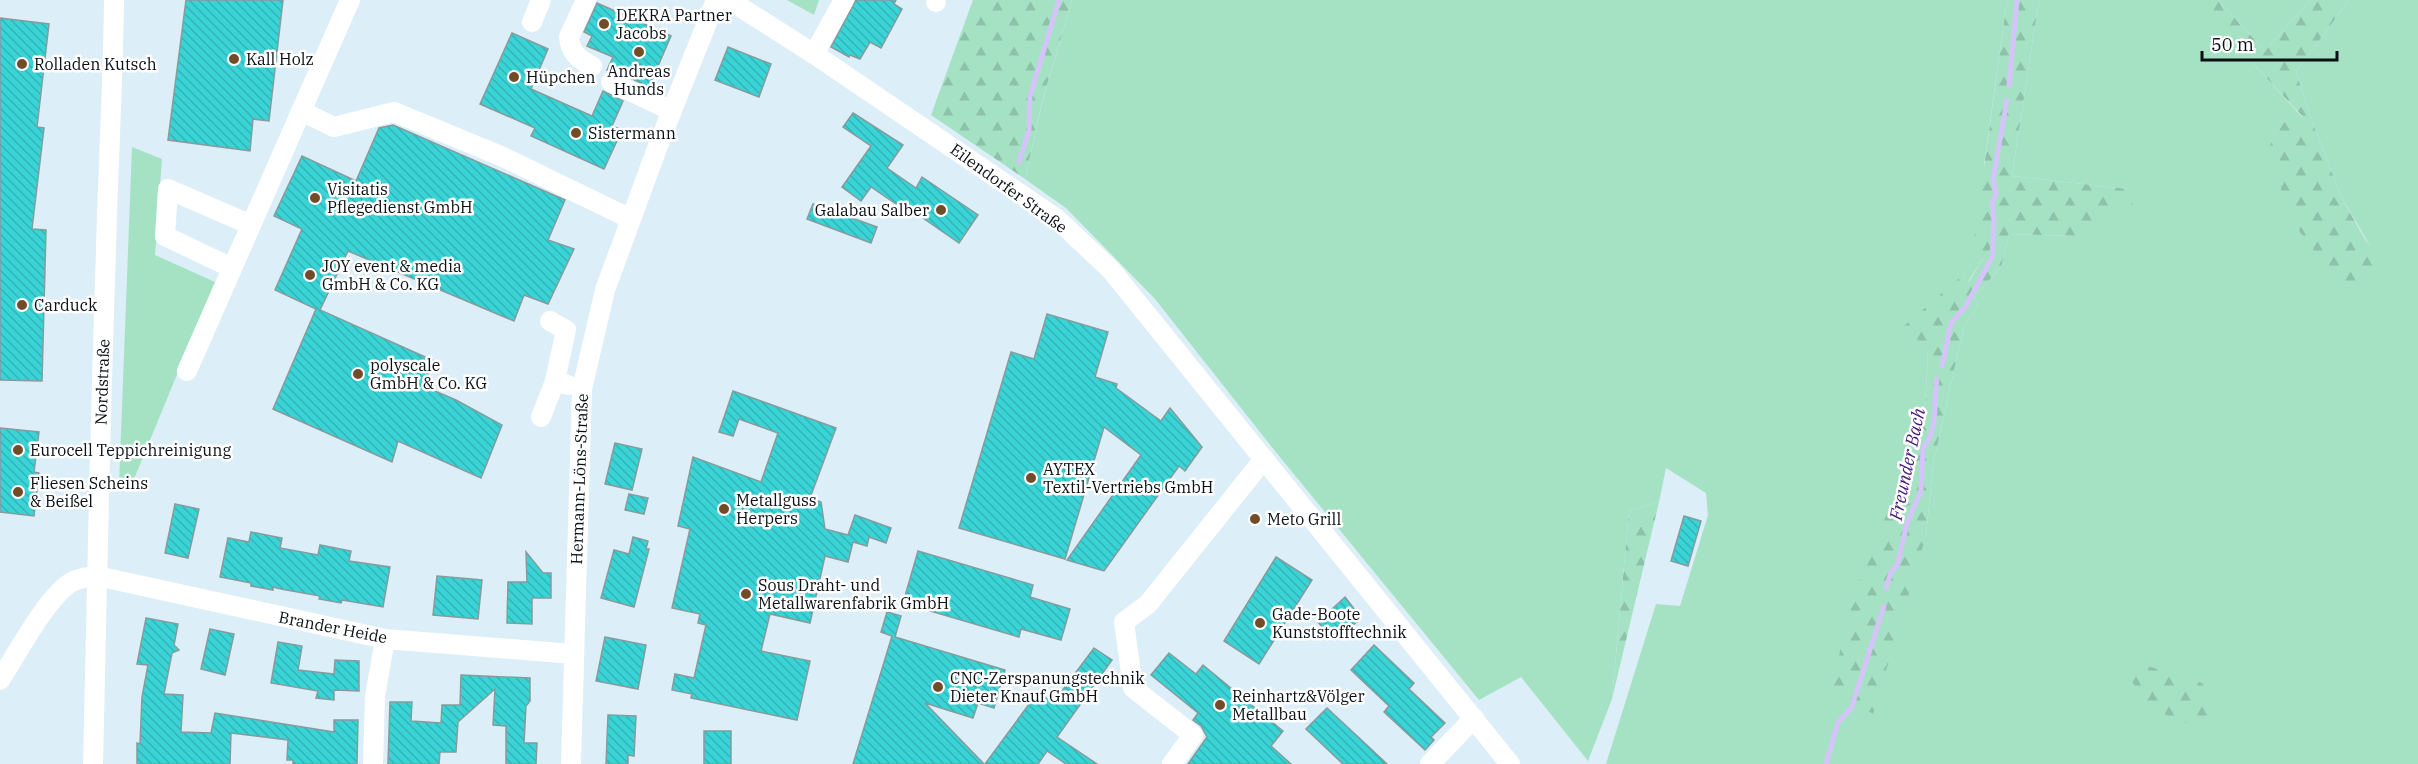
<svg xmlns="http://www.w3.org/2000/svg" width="2418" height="764" font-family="'IBM Plex Serif',serif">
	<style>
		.grass { fill: #a5e2c4 }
		.forest { fill: url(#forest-firs) }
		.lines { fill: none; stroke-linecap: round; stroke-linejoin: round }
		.stream { stroke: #d4c4f9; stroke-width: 5 }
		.building { fill: url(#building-back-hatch); stroke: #879b9b; stroke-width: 1.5 }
		.minor { stroke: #fff; stroke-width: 20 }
		.poi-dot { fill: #724c29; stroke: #fff; stroke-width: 2 }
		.labels { text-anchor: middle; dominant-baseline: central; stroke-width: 5; stroke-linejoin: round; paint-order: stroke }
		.poi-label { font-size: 16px; fill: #0a1014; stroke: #fff; text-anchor: start }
		.street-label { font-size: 16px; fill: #0a1014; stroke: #fff }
		.water-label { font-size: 18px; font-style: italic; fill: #471a7c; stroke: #fff }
	</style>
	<defs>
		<pattern id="forest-firs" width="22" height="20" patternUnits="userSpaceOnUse" patternTransform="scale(1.5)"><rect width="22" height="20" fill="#a5e2c4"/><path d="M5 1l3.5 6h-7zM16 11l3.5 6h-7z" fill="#8dc1a8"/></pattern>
		<pattern id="building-back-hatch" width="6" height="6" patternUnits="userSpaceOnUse" patternTransform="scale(1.5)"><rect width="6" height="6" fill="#3ad4d7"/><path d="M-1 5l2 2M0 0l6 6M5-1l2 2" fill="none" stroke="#32b5b8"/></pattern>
	</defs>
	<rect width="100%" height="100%" fill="#dceef7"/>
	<!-- grass -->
	<g class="grass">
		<polygon points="787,0 819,0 814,15"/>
		<polygon points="1072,0 2007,0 1984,165 1983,258 1968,282 1964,273 1928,351 1925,408 1911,455 1926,536 1933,465 1964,326 1978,306 1974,296 2001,268 2009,234 2076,236 2128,189 2012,176 2039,0 2195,0 2303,118 2282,123 2370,246 2341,196 2310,116 2296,72 2349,0 2418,0 2418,764 1606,764 1656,604 1680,606 1708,515 1706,493 1666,468 1659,502 1629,511 1612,699 1588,761 1521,677 1479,700 1275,451 1155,299 1066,208 1025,179 1042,103"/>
		<polygon points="2218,0 2310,0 2265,51"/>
		<polygon points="132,147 162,159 155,255 215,282 134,479 119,485"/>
	</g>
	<!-- forest -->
	<g class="forest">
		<polygon points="973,0 1072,0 1042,102 1025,179 931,115"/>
		<polygon points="2007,0 2039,0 2012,176 2128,189 2133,204 2076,236 2009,234 2001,268 1974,296 1978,306 1964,326 1933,465 1926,536 1873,714 1831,688 1855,591 1911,455 1925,408 1928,351 1904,326 1965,273 1969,282 1983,258 1973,247"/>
		<polygon points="2194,0 2218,0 2265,51 2310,0 2349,0 2296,72 2310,116 2341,196 2381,269 2344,291 2291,220 2268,149 2282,123 2303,117"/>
		<polygon points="1659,502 1612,699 1629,511"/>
		<polygon points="2135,662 2202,683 2220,709 2194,726 2152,709 2132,682"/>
	</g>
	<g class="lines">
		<!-- stream -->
		<g class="stream">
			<polyline points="2009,85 2017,0"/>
			<polyline points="1019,162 1029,130 1030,96 1059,0"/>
			<polyline points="1942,366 1951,323 1966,306 1992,257 1994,221 1992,203 1996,194 1993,179 2007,100"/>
			<path d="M1886 588 1891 572 1897 566 1907 523 1921 491 1923 448C1939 431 1933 401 1937 379"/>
			<polyline points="1826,764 1838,722 1851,709 1884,606"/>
		</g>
	</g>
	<!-- building -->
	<g class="building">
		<polygon points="186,0 283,0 269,121 253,119 250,151 168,140"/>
		<polygon points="856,0 896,0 894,4 902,9 881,48 870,42 860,59 850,55 849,57 831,47"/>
		<polygon points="597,3 671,36 649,87 616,71 607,70 613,57 587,46 592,36 584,32"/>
		<polygon points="0,18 49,24 37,127 44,128 32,229 46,230 42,381 0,380"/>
		<polygon points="512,33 548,49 531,89 592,116 603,91 623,101 612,126 622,130 604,169 531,136 535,128 480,104"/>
		<polygon points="728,47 771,64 759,97 715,80"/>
		<polygon points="853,113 903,145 887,168 916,188 922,177 978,215 959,243 904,205 902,208 871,187 861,201 842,187 871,146 843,127"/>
		<polygon points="393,125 565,200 548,240 574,249 548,304 524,295 514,321 348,251 320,310 434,361 423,386 456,400 502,425 481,478 398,441 392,462 273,409 316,309 275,290 302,229 274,216 302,156 356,181 379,128"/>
		<polygon points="813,204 877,227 871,243 807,219"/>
		<polygon points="1047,314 1108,332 1095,377 1117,384 1116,388 1161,421 1170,408 1202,447 1185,471 1179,466 1104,571 1067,560 1141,455 1104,427 1065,559 959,528 1011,352 1034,359"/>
		<polygon points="733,391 836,428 810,498 821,502 825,529 848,535 855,515 891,528 886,543 869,537 867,546 853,542 848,562 825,556 810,623 770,614 761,651 810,661 797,720 691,698 692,694 672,690 675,674 694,678 706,625 698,623 700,614 672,608 690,529 678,526 693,457 761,482 778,433 739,419 733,436 719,432"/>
		<polygon points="0,428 39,432 34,472 39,473 34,516 0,512"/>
		<polygon points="615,443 642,449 632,490 605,484"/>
		<polygon points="629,494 648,498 644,514 625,510"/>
		<polygon points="175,504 199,509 188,558 165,553"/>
		<polygon points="1684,516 1701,521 1688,566 1671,561"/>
		<polygon points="251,532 282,538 280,548 318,555 320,545 351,551 349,561 390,567 383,607 342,600 341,603 319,599 320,596 281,589 273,587 273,590 251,586 251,583 220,577 228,538 249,542"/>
		<polygon points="633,537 648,541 646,549 649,549 634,607 601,598 614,550 629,554"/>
		<polygon points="918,551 1033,585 1030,597 1070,609 1061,640 1021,629 1019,637 903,603"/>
		<polygon points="526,552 543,573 551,573 551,598 532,598 532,624 507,623 508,582 527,582"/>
		<polygon points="1276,557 1312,580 1259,664 1224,641"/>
		<polygon points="437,576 482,580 478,619 433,615"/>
		<polygon points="1345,597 1361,618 1346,632 1340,625 1329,635 1318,622"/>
		<polygon points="887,612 901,616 895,637 1005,670 994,708 978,703 973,718 925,703 984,764 853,764 892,636 881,632"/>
		<polygon points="146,618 178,624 174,645 179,650 172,653 164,694 183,695 181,732 211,733 215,713 334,732 334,720 358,720 357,764 293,764 293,760 287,760 288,740 231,733 230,764 137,764 137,743 140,744 142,697 148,665 137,664"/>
		<polygon points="210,629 234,634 225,675 201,669"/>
		<polygon points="605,637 646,645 638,689 596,681"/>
		<polygon points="278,642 302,646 298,670 334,674 335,660 359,661 359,691 334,690 334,700 316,698 318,691 271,683"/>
		<polygon points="1374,645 1414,683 1409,689 1445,723 1431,737 1434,740 1425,750 1384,712 1389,706 1351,670"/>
		<polygon points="1094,648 1112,660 1057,737 1097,764 1066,764 1047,751 1038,764 985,764 1038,692 1053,703"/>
		<polygon points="1169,653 1196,674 1203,665 1283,731 1271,746 1291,764 1188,764 1207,737 1201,726 1193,720 1198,713 1151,675"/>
		<polygon points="461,675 530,678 530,701 526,706 524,743 537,743 536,764 506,764 506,726 493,725 495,689 458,722 456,752 440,752 439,764 388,764 390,702 412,702 411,721 441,723 442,705 460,705"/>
		<polygon points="1327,708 1370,748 1387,764 1343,764 1306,729"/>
		<polygon points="608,715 636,716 634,756 628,755 628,764 606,764"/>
		<rect x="704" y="731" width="27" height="33"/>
	</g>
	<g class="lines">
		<!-- minor -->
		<g class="minor">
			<path d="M586 0 569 37C570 52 579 60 592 66"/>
			<polyline points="729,0 814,54 1057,219 1111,270 1510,764"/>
			<polyline points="936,2 936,0"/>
			<polyline points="532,22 541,0"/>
			<polyline points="814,54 844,0"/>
			<polyline points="611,82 672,111"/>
			<polyline points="301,111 334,127 394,112 501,156 631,219"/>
			<polyline points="232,268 165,236 168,189 251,225"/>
			<polyline points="550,321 566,330 555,381"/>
			<polyline points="187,371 350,0"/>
			<polyline points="541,417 555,381 568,385"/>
			<path d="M0 680C17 654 45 600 70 583 78 578 87 577 97 576L385 639 573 654"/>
			<path d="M93 764C97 593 100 421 106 250 108 167 113 84 114 0"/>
			<polyline points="373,764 375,696 385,639"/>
			<polyline points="571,764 582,389 605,290 659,143 716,0"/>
			<polyline points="1172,764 1193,735 1133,688 1124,622 1148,604 1264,459"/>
			<polyline points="1430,764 1474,718"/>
		</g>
	</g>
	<!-- markers -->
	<g class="poi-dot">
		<circle cx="604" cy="24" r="6"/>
		<circle cx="639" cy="52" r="6"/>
		<circle cx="234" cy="59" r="6"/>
		<circle cx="22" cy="64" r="6"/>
		<circle cx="514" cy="77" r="6"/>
		<circle cx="576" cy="133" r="6"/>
		<circle cx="315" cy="198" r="6"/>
		<circle cx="941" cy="210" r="6"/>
		<circle cx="310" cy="275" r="6"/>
		<circle cx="22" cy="305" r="6"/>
		<circle cx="358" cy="374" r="6"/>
		<circle cx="18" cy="450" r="6"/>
		<circle cx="1031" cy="478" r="6"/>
		<circle cx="18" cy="492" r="6"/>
		<circle cx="724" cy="509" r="6"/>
		<circle cx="1255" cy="519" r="6"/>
		<circle cx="746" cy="594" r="6"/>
		<circle cx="1260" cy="623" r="6"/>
		<circle cx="938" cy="687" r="6"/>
		<circle cx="1220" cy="705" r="6"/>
	</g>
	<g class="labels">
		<!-- poi labels -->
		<g class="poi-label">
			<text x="616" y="15">DEKRA Partner<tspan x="616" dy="18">Jacobs</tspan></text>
			<text x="246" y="59">Kall Holz</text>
			<text x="34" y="64">Rolladen Kutsch</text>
			<text x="639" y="71" text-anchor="middle">Andreas<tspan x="639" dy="18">Hunds</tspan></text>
			<text x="526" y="77">Hüpchen</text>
			<text x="588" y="133">Sistermann</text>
			<text x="327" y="189">Visitatis<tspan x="327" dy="18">Pflegedienst GmbH</tspan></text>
			<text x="929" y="210" text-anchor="end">Galabau Salber</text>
			<text x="322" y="266">JOY event &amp; media<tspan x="322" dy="18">GmbH &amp; Co. KG</tspan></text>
			<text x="34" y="305">Carduck</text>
			<text x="370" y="365">polyscale<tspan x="370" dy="18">GmbH &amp; Co. KG</tspan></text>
			<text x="30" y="450">Eurocell Teppichreinigung</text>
			<text x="1043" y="469">AYTEX<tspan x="1043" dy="18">Textil-Vertriebs GmbH</tspan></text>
			<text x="30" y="483">Fliesen Scheins<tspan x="30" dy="18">&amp; Beißel</tspan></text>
			<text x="736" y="500">Metallguss<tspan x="736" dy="18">Herpers</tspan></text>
			<text x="1267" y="519">Meto Grill</text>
			<text x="758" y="585">Sous Draht- und<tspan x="758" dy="18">Metallwarenfabrik GmbH</tspan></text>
			<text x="1272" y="614">Gade-Boote<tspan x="1272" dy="18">Kunststofftechnik</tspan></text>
			<text x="950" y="678">CNC-Zerspanungstechnik<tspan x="950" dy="18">Dieter Knauf GmbH</tspan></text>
			<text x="1232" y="696">Reinhartz&amp;Völger<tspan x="1232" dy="18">Metallbau</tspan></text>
		</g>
		<!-- street labels -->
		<g class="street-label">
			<text transform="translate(1009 188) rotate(36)">Eilendorfer Straße</text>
			<text transform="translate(102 382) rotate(-88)">Nordstraße</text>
			<text transform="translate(579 479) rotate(-88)">Hermann-Löns-Straße</text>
			<text transform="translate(333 627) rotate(11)">Brander Heide</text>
		</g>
		<!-- water labels -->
		<g class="water-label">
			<text transform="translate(1907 464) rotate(-78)">Freunder Bach</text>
		</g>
	</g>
	<!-- scale -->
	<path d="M2202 51v9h135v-9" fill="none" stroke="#0a1014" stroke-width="3"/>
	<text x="2211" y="51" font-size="18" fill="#0a1014" stroke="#ffffff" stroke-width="4.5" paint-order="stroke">50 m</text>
</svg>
